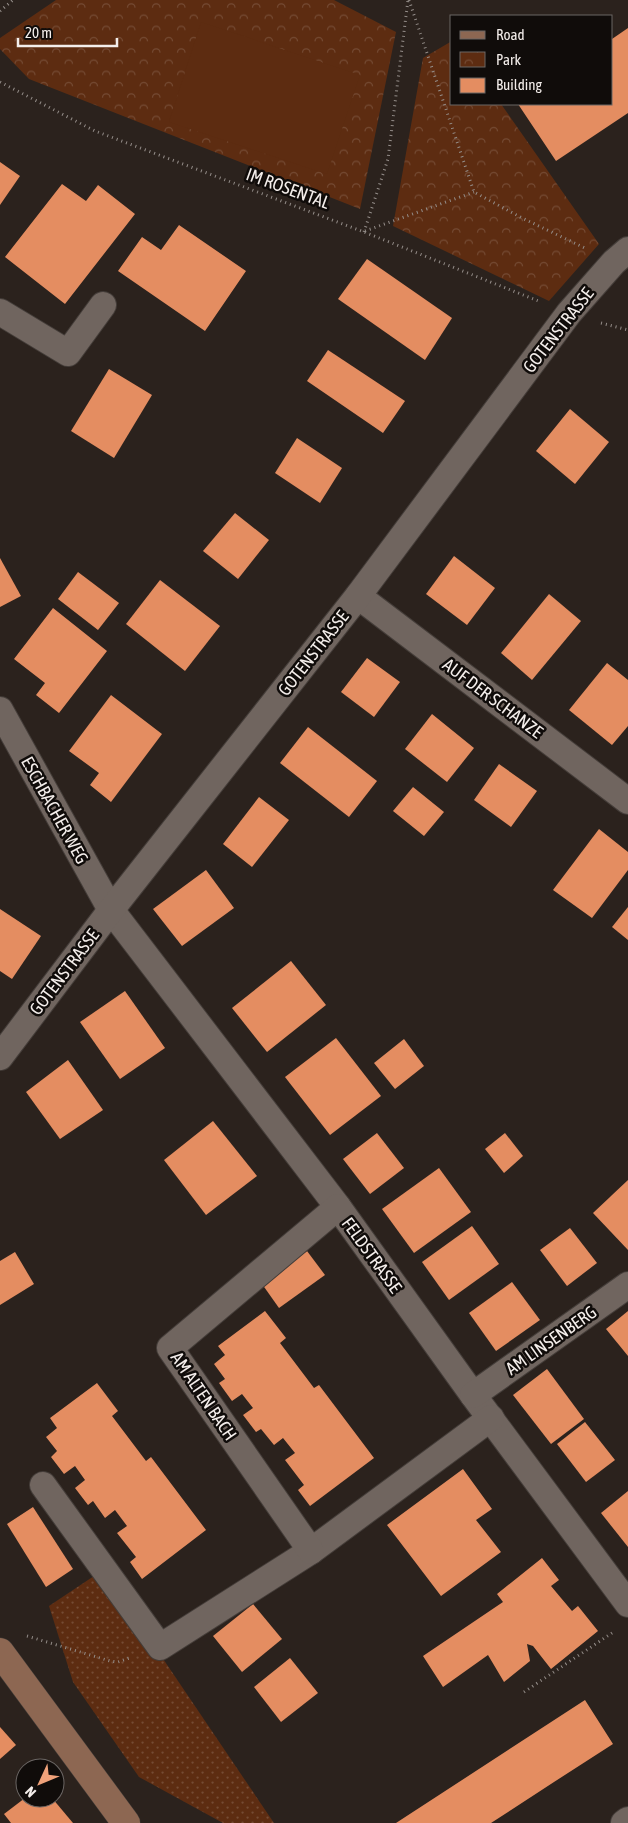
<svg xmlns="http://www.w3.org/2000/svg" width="628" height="1823" font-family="'Asap Condensed',sans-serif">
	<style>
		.grass { fill: url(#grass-dots) }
		.park { fill: url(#park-crowns) }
		.pitch { fill: #5d2c11 }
		.building { fill: #e48d61 }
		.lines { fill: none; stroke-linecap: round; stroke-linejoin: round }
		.street-casing { stroke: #443d39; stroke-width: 28 }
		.secondary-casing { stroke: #443d39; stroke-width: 29 }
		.path { stroke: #958e8a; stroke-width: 3; stroke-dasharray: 1 4; stroke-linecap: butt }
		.street { stroke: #70655f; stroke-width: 26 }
		.secondary { stroke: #8d6752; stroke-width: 28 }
		.labels { text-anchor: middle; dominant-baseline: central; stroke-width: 5; stroke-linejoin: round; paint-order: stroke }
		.street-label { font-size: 18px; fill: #f4eeeb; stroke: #100c0a }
	</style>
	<defs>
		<pattern id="grass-dots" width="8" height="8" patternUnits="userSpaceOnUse" patternTransform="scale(1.25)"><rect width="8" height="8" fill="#5d2c11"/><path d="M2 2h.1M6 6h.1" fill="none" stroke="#754b34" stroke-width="1.8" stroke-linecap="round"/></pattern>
		<pattern id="park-crowns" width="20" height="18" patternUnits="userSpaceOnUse" patternTransform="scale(1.25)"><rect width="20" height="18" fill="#5d2c11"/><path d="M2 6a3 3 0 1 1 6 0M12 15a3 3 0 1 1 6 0" fill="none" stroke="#754b34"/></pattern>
	</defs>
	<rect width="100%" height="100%" fill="#2b221d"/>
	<!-- grass -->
	<polygon class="grass" points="103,1570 274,1823 223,1823 139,1777 73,1682 49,1606"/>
	<!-- park -->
	<g class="park">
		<polygon points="56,0 334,0 396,32 360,209 29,79 0,49 0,38"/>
		<polygon points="452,41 452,104 501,104 599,244 549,301 393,226 423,58"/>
	</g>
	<!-- pitch -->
	<polygon class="pitch" points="201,22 360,75 327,174 169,122"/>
	<!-- building -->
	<g class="building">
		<polygon points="628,28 628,113 556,161 518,104 612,104 612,39"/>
		<polygon points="0,162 20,176 0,205"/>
		<polygon points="62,184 86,201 98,185 135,214 65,304 5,257"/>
		<polygon points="179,225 246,271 205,331 118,271 142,237 161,250"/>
		<polygon points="367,259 452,318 425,360 338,299"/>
		<polygon points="328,350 405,401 383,433 307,381"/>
		<polygon points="109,369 152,395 114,458 71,431"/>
		<polygon points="570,409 609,442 575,484 536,451"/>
		<polygon points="297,438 342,468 320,503 275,473"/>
		<polygon points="235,513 269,540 238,579 203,551"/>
		<polygon points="454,556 495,588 467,625 426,594"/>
		<polygon points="0,558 21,596 0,607"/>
		<polygon points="78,572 119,603 98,630 58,599"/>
		<polygon points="160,580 220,626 185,671 126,624"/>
		<polygon points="549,594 581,621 532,680 501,653"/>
		<polygon points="53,608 107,651 59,713 36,695 45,683 14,659"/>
		<polygon points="367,658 400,682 374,717 341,692"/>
		<polygon points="607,663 628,680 628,726 612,745 569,710"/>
		<polygon points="111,695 162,734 111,802 90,785 99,773 69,751"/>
		<polygon points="432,714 474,748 447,782 405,749"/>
		<polygon points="308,727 377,781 349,817 280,763"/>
		<polygon points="499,764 537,791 511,827 474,800"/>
		<polygon points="413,787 444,812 424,836 393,811"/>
		<polygon points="259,797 289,820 252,867 223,844"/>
		<polygon points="599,829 628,852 628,870 592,918 553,890"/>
		<polygon points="206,870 234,908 182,946 153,909"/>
		<polygon points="628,907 628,940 612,927"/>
		<polygon points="0,909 41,936 12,979 0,971"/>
		<polygon points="291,961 326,1005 267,1052 232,1008"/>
		<polygon points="125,991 165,1048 120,1079 80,1022"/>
		<polygon points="336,1038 381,1096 330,1135 285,1077"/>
		<polygon points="404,1039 424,1066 395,1089 374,1063"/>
		<polygon points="68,1060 103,1110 60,1139 26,1092"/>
		<polygon points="213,1121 257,1176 206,1215 164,1160"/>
		<polygon points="377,1133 404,1168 370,1194 343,1159"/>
		<polygon points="505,1133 523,1156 504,1173 485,1149"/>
		<polygon points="439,1168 471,1212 414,1253 382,1209"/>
		<polygon points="628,1180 628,1250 593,1213"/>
		<polygon points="472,1226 499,1264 449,1300 422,1262"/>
		<polygon points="570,1228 597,1263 567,1286 540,1250"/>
		<polygon points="307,1251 325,1275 279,1308 262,1284"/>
		<polygon points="15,1252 34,1284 0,1305 0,1261"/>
		<polygon points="512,1282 540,1320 496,1351 469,1313"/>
		<polygon points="265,1311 286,1338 280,1343 314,1388 319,1385 374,1458 310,1506 298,1490 304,1485 285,1460 295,1453 283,1438 274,1445 261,1429 256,1432 243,1415 253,1408 242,1394 232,1401 219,1383 225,1379 214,1364 225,1355 218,1346"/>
		<polygon points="628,1311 628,1356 606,1329"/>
		<polygon points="547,1369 584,1419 551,1444 513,1395"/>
		<polygon points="97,1383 118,1411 112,1416 146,1461 151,1457 206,1530 142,1579 130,1562 136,1557 117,1533 127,1526 115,1510 105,1518 93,1501 88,1505 75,1488 85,1480 75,1466 64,1474 51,1457 57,1451 46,1437 57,1428 50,1418"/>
		<polygon points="585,1422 615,1460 586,1482 557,1444"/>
		<polygon points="463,1469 492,1509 476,1520 501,1552 441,1596 387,1525"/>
		<polygon points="628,1491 628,1547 601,1513"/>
		<polygon points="33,1507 73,1569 46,1587 7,1524"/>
		<polygon points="542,1558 559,1580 551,1586 561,1598 572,1611 578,1606 598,1631 551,1669 533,1646 527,1644 530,1661 504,1682 488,1655 443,1687 423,1656 503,1602 497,1594"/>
		<polygon points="253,1604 282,1639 242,1672 213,1636"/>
		<polygon points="290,1658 318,1693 281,1722 254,1687"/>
		<polygon points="585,1700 613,1744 554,1782 491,1823 396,1823"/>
		<polygon points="0,1727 16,1745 0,1759"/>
		<polygon points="25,1798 52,1798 73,1823 11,1823 4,1814"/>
	</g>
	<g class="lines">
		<defs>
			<g id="street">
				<polyline points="0,312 68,353 103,305"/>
				<polyline points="358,596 628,801"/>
				<polyline points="0,710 111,910 338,1207 473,1395 628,1604"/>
				<polyline points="0,1057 111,910 358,596 569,313 614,262 628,250"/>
				<polyline points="473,1395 628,1285"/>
				<polyline points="43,1485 160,1647 311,1551 491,1418"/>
				<polyline points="311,1551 170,1348 338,1207"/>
				<polyline points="624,1823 628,1820"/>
			</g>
			<polyline id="secondary" points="0,1652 126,1823"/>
		</defs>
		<!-- street casing -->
		<use href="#street" class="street-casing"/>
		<!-- secondary casing -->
		<use href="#secondary" class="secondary-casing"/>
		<!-- path -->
		<g class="path">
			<polyline points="409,0 474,192 522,218 587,249"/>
			<polyline points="0,11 13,0"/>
			<polyline points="0,82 95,131 364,232 541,302"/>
			<polyline points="365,231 474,192"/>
			<polyline points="364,232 388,159 408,0"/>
			<polyline points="601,323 628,330"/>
			<polyline points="27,1636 110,1661 118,1662 132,1657"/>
			<polyline points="524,1692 615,1631"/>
		</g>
		<!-- street -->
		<use href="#street" class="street"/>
		<!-- secondary -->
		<use href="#secondary" class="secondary"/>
	</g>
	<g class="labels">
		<!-- street labels -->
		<g class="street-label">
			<text transform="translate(288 188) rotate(20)">IM ROSENTAL</text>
			<text transform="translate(558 330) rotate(-52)">GOTENSTRASSE</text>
			<text transform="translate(313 653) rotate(-52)">GOTENSTRASSE</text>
			<text transform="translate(493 698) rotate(37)">AUF DER SCHANZE</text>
			<text transform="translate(55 810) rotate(61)">ESCHBACHER WEG</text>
			<text transform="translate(64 972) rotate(-53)">GOTENSTRASSE</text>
			<text transform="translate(372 1255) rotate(54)">FELDSTRASSE</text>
			<text transform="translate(551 1340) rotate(-35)">AM LINSENBERG</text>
			<text transform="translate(204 1396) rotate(56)">AM ALTEN BACH</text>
		</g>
	</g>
	<!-- legend -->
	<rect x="450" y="15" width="162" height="90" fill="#100c0a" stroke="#6b6664"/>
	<rect x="460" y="31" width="25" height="8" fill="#8d6752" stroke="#6b6664"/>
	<text x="496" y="40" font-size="15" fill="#f4eeeb">Road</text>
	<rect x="460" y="52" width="25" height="15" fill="url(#park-crowns)" stroke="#6b6664"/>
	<text x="496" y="65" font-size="15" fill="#f4eeeb">Park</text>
	<rect x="460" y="78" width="25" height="15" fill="#e48d61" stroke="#6b6664"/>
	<text x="496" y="90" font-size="15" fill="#f4eeeb">Building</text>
	<!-- north arrow -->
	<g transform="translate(40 1783) rotate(226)"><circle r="24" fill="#100c0a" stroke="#6b6664"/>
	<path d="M0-4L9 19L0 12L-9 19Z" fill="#f0a27a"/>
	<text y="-8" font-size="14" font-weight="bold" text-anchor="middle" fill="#f4eeeb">N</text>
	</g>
	<!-- scale -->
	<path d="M18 38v8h99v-8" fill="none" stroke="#f4eeeb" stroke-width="2.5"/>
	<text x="25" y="38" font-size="15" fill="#f4eeeb" stroke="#100c0a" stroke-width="4" paint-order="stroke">20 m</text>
</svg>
